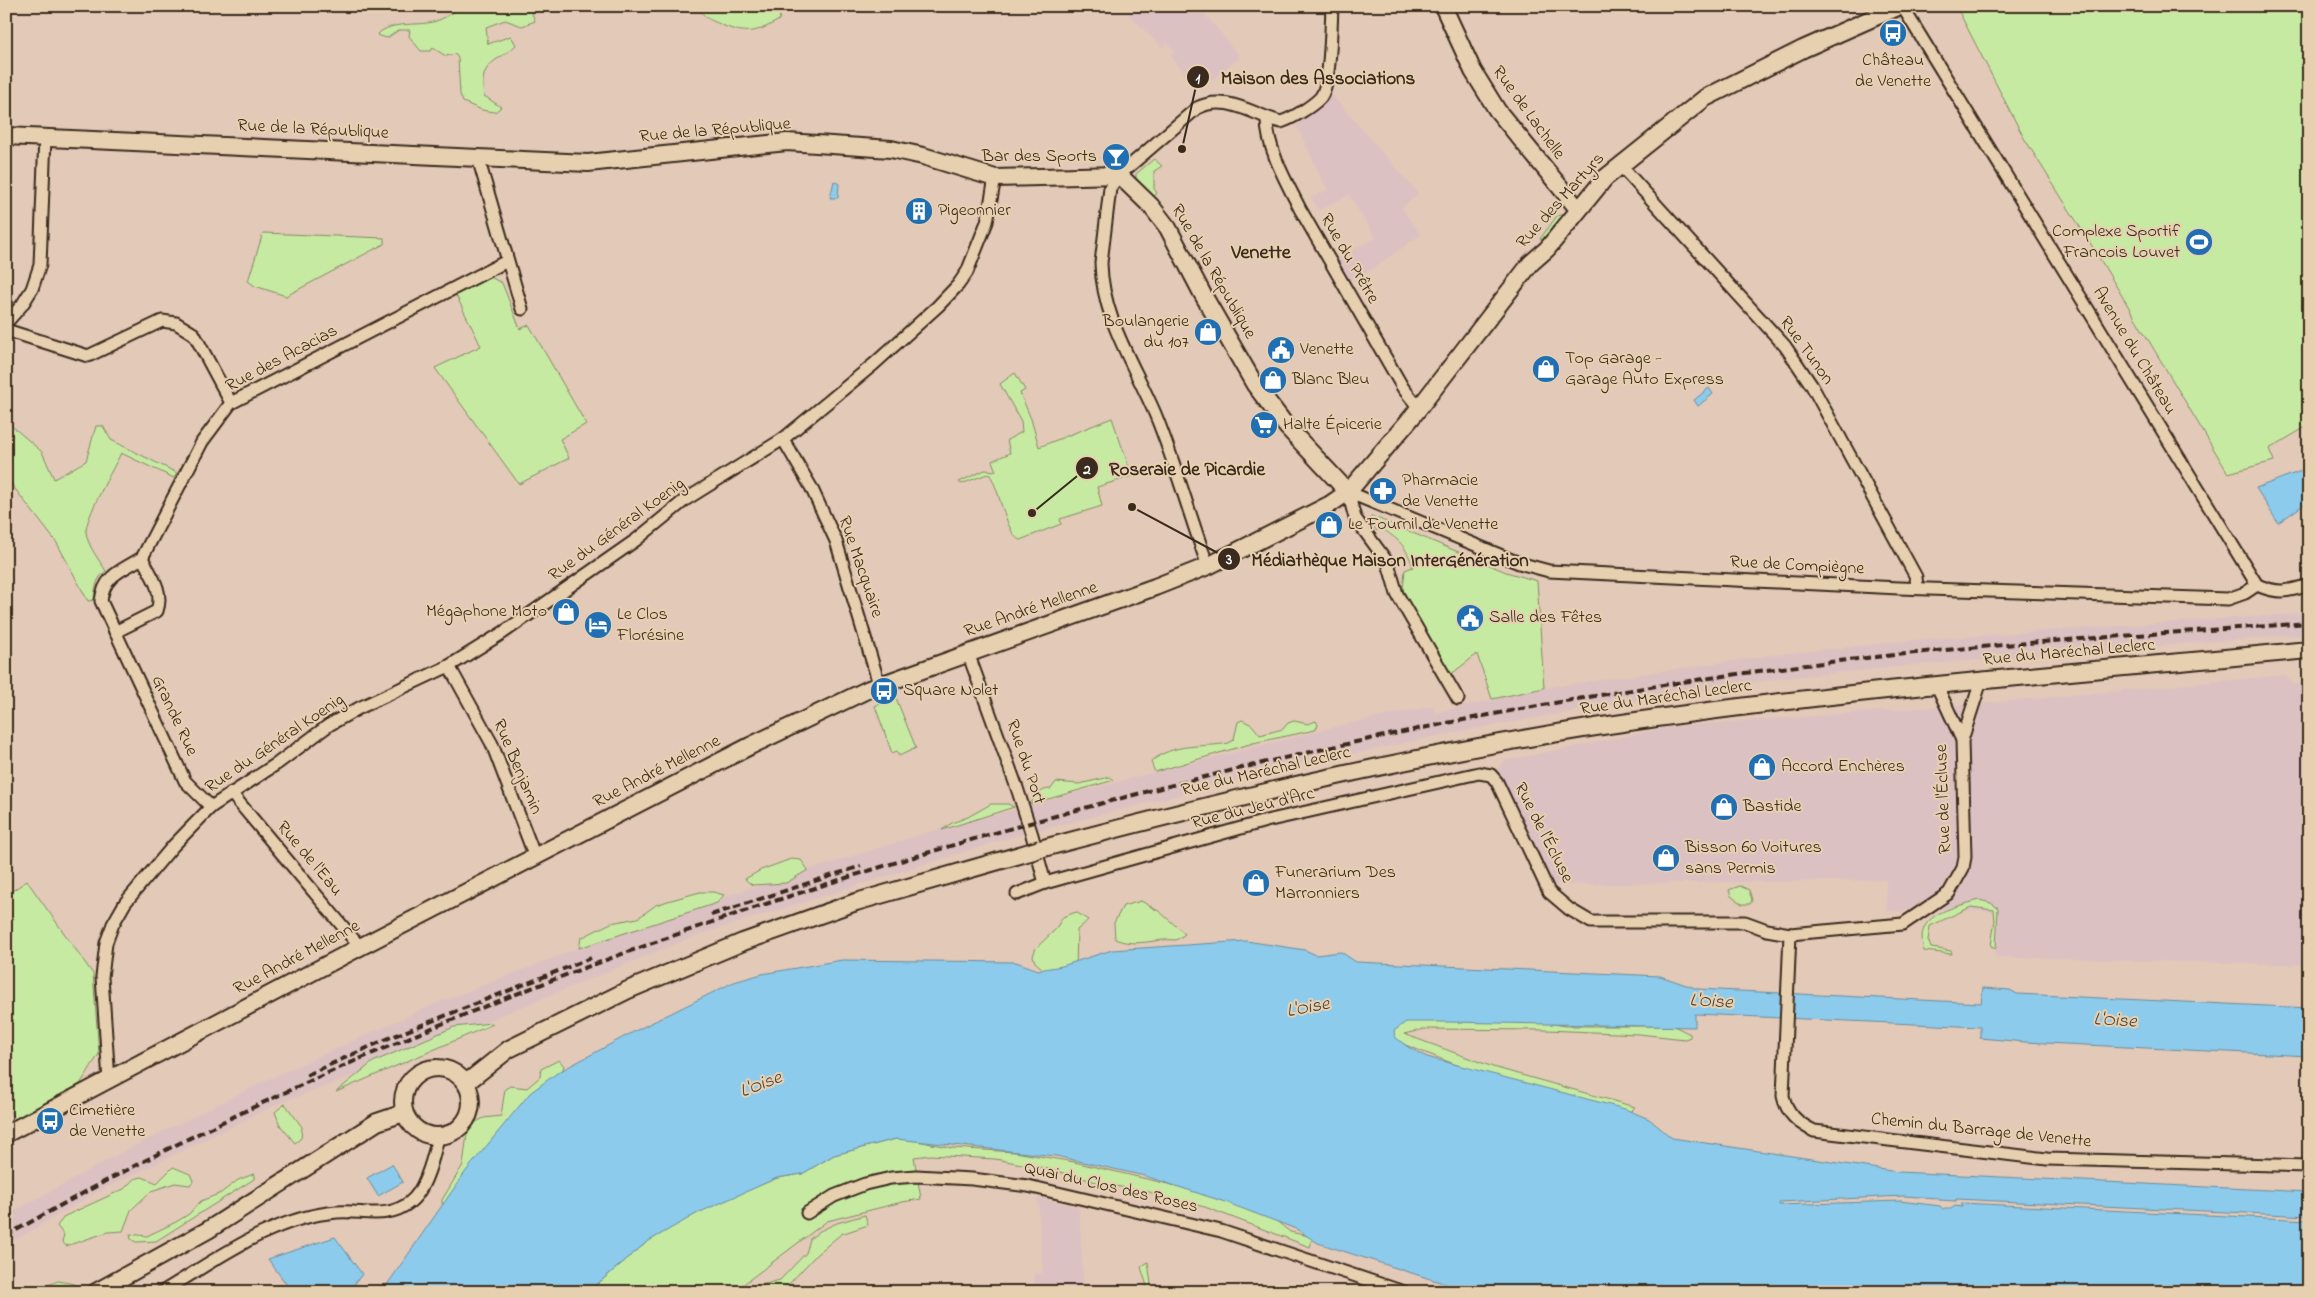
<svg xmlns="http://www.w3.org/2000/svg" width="2315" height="1298" font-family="'Indie Flower',sans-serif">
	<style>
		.built { fill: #dcc1c2 }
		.green { fill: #c7eaa3; stroke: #818a60 }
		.water { fill: #8ccbec; stroke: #6c8b9a }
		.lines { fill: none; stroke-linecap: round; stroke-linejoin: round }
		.street-casing { stroke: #3b2a1e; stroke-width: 15 }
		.secondary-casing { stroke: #3b2a1e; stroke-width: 20 }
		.street { stroke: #e7d0b0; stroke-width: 11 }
		.secondary { stroke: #e7d0b0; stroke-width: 16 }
		.rail { stroke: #3b2a1e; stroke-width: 4; stroke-dasharray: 8 4; stroke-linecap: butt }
		.secondary-bridge-casing { stroke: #3b2a1e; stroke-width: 20; stroke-linecap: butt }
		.secondary-bridge { stroke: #e7d0b0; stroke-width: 16 }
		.labels { text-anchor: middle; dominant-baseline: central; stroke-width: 4; stroke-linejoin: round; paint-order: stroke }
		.poi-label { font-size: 18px; fill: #3b2a1e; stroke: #e7d0b0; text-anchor: start }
		.street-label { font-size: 18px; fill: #3b2a1e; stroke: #e7d0b0 }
		.water-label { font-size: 19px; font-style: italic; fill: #47423d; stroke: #e7d0b0 }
		.quarter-label { font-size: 20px; font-weight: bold; fill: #3b2a1e; stroke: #e7d0b0 }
		.leader { fill: none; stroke: #3b2a1e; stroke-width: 2 }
		.callout-dot { fill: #3b2a1e; stroke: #e7d0b0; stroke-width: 2 }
		.mark-label { font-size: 15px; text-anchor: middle; font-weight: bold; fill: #fff }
		.callout-label { font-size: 19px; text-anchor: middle; font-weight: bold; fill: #3b2a1e; stroke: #e7d0b0; stroke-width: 4; stroke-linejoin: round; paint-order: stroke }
	</style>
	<rect width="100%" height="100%" fill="#e2c9b8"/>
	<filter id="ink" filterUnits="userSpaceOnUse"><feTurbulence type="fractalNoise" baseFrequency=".02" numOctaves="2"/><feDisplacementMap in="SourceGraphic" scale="10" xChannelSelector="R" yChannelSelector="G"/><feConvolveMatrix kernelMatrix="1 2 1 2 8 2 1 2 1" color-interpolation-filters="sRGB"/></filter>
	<g filter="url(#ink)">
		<!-- built -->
		<g class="built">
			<polygon points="1114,6 1209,6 1204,13 1238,54 1239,58 1204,86 1200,83 1196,87 1171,56 1175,51 1167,43 1162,47 1123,9 1119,11"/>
			<polygon points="1331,94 1418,193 1402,208 1420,235 1372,269 1347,282 1334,259 1376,238 1349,195 1318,210 1312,198 1327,190 1296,124 1328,100"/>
			<polygon points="2309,613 2309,634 1916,665 1783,678 1620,703 1467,730 1294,766 1008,838 695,936 345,1079 277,1104 92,1195 6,1245 6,1216 124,1151 269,1079 435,1004 579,948 739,892 926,833 1155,772 1351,723 1433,706 1435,713 1544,688 1773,655 1914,640"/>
			<polygon points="2285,675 2297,686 2309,675 2309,965 1995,957 1998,912 1936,909 1887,911 1886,880 1537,885 1491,778 1504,761 1675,726 1977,704"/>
			<polygon points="1038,1198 1079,1207 1084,1292 1035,1292 1034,1274 1043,1273"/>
		</g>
		<!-- green -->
		<g class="green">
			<path d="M463 6H529L535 21 522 26 505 20 486 27 488 44 511 36 516 45C497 63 478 61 484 96L501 107 495 112 482 110 463 102 460 94 458 58 455 54 446 56 433 48 430 51H421L409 36 410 30H399L387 38 377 35C392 19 420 28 439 20 447 17 455 11 463 6Z"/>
			<path d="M697 6H782L779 20C757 33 745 35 722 25 709 19 705 19 697 6Z"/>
			<polygon points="1956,6 2309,6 2309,425 2269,449 2274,461 2228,473 2094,249 2024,138"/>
			<polygon points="1154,159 1162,166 1154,171 1154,189 1157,193 1154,196 1136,180 1136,174"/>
			<polygon points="1560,215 1562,219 1544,240 1540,239 1557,216"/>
			<polygon points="263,233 384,238 384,244 286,296 255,286 248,281"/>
			<polygon points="490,277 502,283 520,329 529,325 586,424 560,439 569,458 519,484 435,368 481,346 456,295"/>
			<path d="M1015 373 1025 390 1020 393 1031 419 1039 447 1112 418 1132 476 1097 487 1102 506 1060 519 1061 524 1020 540C1007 536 999 488 990 475L987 474 961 484 959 482 985 470 996 471 992 461 1010 453 1007 440 1022 432 1021 421 1000 384Z"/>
			<path d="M6 421 42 452 54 479 86 461 96 426H103L111 440 177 473 174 478 121 453C114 467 85 518 86 532 87 545 99 560 106 571 96 578 95 588 94 600L88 601 57 543 6 477Z"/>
			<path d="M1372 516 1506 572 1537 581 1544 688 1492 699 1477 654 1450 675 1452 683 1403 590 1405 570 1413 567C1406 545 1399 540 1380 527L1377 531 1369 520Z"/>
			<polygon points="896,698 916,748 899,756 897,751 892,753 875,706"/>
			<path d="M1242 720 1252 725 1260 735 1283 729 1288 723 1294 721 1308 724 1316 721 1318 725 1315 730 1253 743 1155 772 1151 762C1173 742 1202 748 1229 743L1234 739 1238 722Z"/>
			<path d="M1110 777 1114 780 1031 804C1034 795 1042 789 1051 789L1056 782 1079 784Z"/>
			<polygon points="991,804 1008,804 1014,807 942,830 952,823 968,817"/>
			<polygon points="791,859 801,860 808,870 786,883 752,885 745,879 761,870"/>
			<polygon points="27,881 93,974 99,1054 80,1084 15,1119 6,1106 6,895"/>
			<polygon points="1740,886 1749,890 1752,900 1750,904 1742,904 1731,896 1729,890"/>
			<polygon points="700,892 713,892 724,895 717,903 579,948 581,938 611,923 638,918 656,905 668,901"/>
			<path d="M1979 900 1991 903 1998 908 1996 948 1991 946 1995 920 1994 910 1971 907 1930 926 1928 940 1931 948 1951 951 1952 954 1924 951C1923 944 1921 937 1923 931 1928 911 1963 905 1979 900Z"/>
			<path d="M1141 901 1160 912 1185 934 1176 940C1155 938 1136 948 1115 939L1114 923 1123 906Z"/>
			<polygon points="1076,912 1088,920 1077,930 1076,968 1044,970 1035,962 1033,956 1036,948 1055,930 1063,917"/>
			<polygon points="1407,1019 1542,1022 1565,1026 1674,1026 1690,1034 1690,1037 1685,1039 1639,1034 1547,1030 1425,1029 1404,1034 1493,1067 1635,1107 1628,1114 1480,1074 1403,1044 1395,1040 1392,1029"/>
			<polygon points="491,1023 493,1024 336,1092 373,1062 454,1027"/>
			<polygon points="559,1060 564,1066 561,1075 443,1211 442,1200 463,1165 467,1134 476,1122 484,1118 501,1116 505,1089 510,1086 527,1088 540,1077 541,1069"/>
			<polygon points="285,1104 302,1127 301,1138 295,1143 280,1125 275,1112"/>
			<polygon points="896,1139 912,1140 952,1148 1015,1152 1074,1162 1202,1192 1275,1220 1290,1232 1313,1237 1310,1247 1205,1207 1158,1196 1150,1192 1104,1184 1049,1169 995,1159 931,1155 914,1157 921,1199 902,1202 827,1221 733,1292 588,1292 647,1242 694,1213 777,1178 802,1174 834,1155"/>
			<polygon points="173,1167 190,1174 193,1181 190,1185 175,1183 151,1191 131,1210 123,1231 108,1232 66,1246 62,1241 64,1235 57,1226 65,1216 124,1189 134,1179 142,1177 157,1183"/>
			<polygon points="254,1174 254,1179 156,1241 136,1242 131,1239 130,1234 147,1236 176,1222 189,1214 201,1201 221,1193 238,1180"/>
			<polygon points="865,1215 868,1225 841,1234 817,1254 787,1286 777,1292 764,1291 762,1285 780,1280 806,1253 810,1239 820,1231 837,1223"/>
			<polygon points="1148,1262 1152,1292 1145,1292 1147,1286 1141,1267"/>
			<polygon points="58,1281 74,1284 77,1287 67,1292 31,1292"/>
		</g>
		<!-- water -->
		<g class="water">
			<polygon points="834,181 839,184 838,198 830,198"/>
			<polygon points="1709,388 1713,394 1698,406 1694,400"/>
			<polygon points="2309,468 2309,501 2278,523 2256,488"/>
			<polygon points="1246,941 1305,950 1316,955 1341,952 1356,962 1660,976 1698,989 1981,1003 1983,988 2010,990 2017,994 2309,1008 2309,1056 2025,1042 1980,1038 1980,1027 1695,1014 1695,1027 1447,1022 1406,1022 1394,1031 1395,1037 1408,1047 1427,1057 1625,1109 1649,1119 1672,1138 1898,1172 2309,1192 2309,1216 1956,1199 1956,1201 1939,1200 1939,1198 1903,1196 1780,1202 1779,1205 1900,1201 1940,1206 1943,1209 1951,1209 1955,1206 1962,1207 1962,1203 2309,1220 2309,1292 1471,1292 1318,1243 1296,1229 1225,1202 1145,1176 1056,1156 896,1139 834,1155 802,1174 777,1178 698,1213 647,1242 588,1292 382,1292 466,1171 530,1093 557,1073 635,1031 734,982 762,974 842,960 1016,962 1038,970 1062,966 1112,950"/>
			<polygon points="392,1164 403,1182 378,1196 367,1178"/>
			<polygon points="335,1237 362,1274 349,1292 292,1292 268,1259"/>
		</g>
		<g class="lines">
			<defs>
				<g id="street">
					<polyline points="1902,6 2257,585"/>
					<path d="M1267 118C1266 147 1287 183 1300 209L1403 388 1419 408"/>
					<polyline points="478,158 522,309"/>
					<polyline points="1620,165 1785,346 1812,386 1916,577 1917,588"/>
					<polyline points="6,323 22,305 32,289 40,265 45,137"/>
					<polyline points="6,330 88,356 162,321 176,323 194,334 231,403"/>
					<polyline points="783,439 811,487 836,541 879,684"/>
					<polyline points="1348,492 1519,563 1549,571 1899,588 2228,599 2245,593 2257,585"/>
					<polyline points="1348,492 1355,518 1388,563 1397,594 1458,699"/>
					<polyline points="142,558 202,442 231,403 507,261"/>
					<path d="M142 558C122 570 104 575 101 601L185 781 211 807"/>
					<path d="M1208 566C1190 517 1176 465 1156 416 1135 366 1102 318 1101 263L1110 188 1119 175 1197 108C1226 93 1253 115 1281 122 1293 118 1311 107 1320 98 1331 86 1331 25 1332 6"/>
					<path d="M2257 585C2278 594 2287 592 2309 585"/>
					<path d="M115 632 157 611C164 591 151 575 142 558"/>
					<polyline points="968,653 1017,788 1032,835 1045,883"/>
					<polyline points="449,666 492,744 535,857"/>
					<polyline points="1962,740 1981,681"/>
					<polyline points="231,793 360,947"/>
					<polyline points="1017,894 1045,883 1266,821 1479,773 1491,775 1497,782 1549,892 1569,909 1591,922 1745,922 1767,930 1790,934 1903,924 1949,893 1963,868 1965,857 1962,740 1937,686"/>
					<path d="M1790 934 1783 1096C1787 1114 1798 1123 1814 1131L2047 1159 2309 1166"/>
					<polyline points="109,1081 102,977 106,943 113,924 125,903 173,846 211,807 278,763 329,725 359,708 449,666 504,632 636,540 685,500 783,439 874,364 938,306 958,285 967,272 987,222 995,178"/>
					<polyline points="807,1213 834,1196 865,1184 891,1178 916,1176 972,1179 1028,1186 1221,1231 1404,1292"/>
					<path d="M162 1292C216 1260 272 1217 337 1212 363 1210 388 1220 410 1202 426 1190 434 1155 438 1137"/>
				</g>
				<g id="secondary">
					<polyline points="1443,6 1473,71 1497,110 1578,209"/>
					<polyline points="6,136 588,163 787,142 891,149 923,156 995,178 1119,175 1151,206 1168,228 1202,293 1255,385 1287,427 1348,492"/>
					<path d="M1040 849C1221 801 1403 757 1589 728 1827 691 2069 673 2309 650"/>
					<circle cx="437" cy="1102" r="34"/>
					<polyline points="466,1083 509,1049 628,990 743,942 856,902 1030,852"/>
					<polyline points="6,1134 360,947 750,746 869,689 1155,587 1208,566 1329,505 1348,492 1412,417 1531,263 1547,249 1605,178 1705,98 1803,49 1900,6"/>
					<polyline points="96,1292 208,1230 377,1122 404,1113"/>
				</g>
			</defs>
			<!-- street casing -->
			<use href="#street" class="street-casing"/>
			<!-- secondary casing -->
			<use href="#secondary" class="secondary-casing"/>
			<!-- street -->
			<use href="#street" class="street"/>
			<!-- secondary -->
			<use href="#secondary" class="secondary"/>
			<!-- rail -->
			<g class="rail">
				<polyline points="711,915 861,866"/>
				<polyline points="307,1075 389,1038 591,958"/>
				<path d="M6 1236C271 1084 558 969 849 877 1137 786 1432 717 1731 675 1923 647 2116 637 2309 623"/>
			</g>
			<defs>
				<polyline id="secondary-bridge" points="1030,852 1040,849"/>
			</defs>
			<!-- secondary-bridge casing -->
			<use href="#secondary-bridge" class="secondary-bridge-casing"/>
			<!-- secondary-bridge -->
			<use href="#secondary-bridge" class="secondary-bridge"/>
		</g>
	</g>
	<!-- icons -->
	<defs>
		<symbol id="bus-disc" viewBox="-11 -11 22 22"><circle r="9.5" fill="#1f6fb2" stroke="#e7d0b0"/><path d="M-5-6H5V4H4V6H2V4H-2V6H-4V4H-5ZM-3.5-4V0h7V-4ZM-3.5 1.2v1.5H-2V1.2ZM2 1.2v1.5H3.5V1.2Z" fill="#fff"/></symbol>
		<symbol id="bar-disc" viewBox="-11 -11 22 22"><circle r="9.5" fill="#1f6fb2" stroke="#e7d0b0"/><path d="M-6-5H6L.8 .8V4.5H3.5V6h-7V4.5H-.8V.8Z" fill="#fff"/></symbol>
		<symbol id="building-disc" viewBox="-11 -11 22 22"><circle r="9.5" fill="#1f6fb2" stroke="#e7d0b0"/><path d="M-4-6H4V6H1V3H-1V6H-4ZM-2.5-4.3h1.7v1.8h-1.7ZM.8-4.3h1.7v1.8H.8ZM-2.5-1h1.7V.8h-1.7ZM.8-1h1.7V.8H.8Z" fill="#fff"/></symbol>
		<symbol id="stadium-disc" viewBox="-11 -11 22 22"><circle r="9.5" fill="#1f6fb2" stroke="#e7d0b0"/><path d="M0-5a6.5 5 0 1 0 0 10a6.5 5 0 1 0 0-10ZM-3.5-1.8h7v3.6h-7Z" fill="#fff"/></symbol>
		<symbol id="shop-disc" viewBox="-11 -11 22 22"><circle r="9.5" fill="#1f6fb2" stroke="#e7d0b0"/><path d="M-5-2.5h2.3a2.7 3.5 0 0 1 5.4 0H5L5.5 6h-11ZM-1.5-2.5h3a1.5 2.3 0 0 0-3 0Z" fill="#fff"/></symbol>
		<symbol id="civic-disc" viewBox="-11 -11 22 22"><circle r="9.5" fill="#1f6fb2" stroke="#e7d0b0"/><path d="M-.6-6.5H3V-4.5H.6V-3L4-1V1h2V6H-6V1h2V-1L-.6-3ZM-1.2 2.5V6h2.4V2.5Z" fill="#fff"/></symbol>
		<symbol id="supermarket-disc" viewBox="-11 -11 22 22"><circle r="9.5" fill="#1f6fb2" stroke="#e7d0b0"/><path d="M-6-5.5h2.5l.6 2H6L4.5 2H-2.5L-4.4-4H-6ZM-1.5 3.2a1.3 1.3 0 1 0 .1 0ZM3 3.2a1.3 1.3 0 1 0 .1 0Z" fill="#fff"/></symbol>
		<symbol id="pharmacy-disc" viewBox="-11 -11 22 22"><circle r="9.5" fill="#1f6fb2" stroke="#e7d0b0"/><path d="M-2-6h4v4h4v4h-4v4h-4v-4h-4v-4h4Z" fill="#fff"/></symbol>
		<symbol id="hotel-disc" viewBox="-11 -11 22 22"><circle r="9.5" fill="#1f6fb2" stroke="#e7d0b0"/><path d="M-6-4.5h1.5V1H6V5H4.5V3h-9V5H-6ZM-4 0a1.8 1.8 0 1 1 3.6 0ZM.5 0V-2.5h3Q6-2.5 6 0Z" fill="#fff"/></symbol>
	</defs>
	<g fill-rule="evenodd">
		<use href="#bus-disc" x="1877" y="17" width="32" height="32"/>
		<use href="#bar-disc" x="1100" y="141" width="32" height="32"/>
		<use href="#building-disc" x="903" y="195" width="32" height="32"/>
		<use href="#stadium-disc" x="2183" y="226" width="32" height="32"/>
		<use href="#shop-disc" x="1192" y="316" width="32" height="32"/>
		<use href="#civic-disc" x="1265" y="334" width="32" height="32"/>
		<use href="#shop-disc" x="1530" y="353" width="32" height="32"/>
		<use href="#shop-disc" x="1257" y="364" width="32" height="32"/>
		<use href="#supermarket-disc" x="1248" y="409" width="32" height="32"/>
		<use href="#pharmacy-disc" x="1367" y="475" width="32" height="32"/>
		<use href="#shop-disc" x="1313" y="509" width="32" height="32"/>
		<use href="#shop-disc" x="550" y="596" width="32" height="32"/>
		<use href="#civic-disc" x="1454" y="602" width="32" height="32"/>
		<use href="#hotel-disc" x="582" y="609" width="32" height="32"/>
		<use href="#bus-disc" x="868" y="675" width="32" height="32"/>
		<use href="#shop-disc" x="1746" y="751" width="32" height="32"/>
		<use href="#shop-disc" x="1708" y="791" width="32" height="32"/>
		<use href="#shop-disc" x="1650" y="842" width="32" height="32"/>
		<use href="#shop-disc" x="1240" y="867" width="32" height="32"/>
		<use href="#bus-disc" x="34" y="1105" width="32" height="32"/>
	</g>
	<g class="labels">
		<!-- poi labels -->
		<g class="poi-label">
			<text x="1893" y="61" text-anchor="middle">Château<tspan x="1893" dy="21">de Venette</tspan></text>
			<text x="1097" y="157" text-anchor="end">Bar des Sports</text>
			<text x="938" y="211">Pigeonnier</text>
			<text x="2180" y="232" text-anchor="end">Complexe Sportif<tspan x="2180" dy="21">Francois Louvet</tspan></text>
			<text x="1189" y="322" text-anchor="end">Boulangerie<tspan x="1189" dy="21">du 107</tspan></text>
			<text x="1300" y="350">Venette</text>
			<text x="1565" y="359">Top Garage -<tspan x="1565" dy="21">Garage Auto Express</tspan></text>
			<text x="1292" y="380">Blanc Bleu</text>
			<text x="1283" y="425">Halte Épicerie</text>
			<text x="1402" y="481">Pharmacie<tspan x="1402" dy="21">de Venette</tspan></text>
			<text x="1348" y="525">Le Fournil de Venette</text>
			<text x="547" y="612" text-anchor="end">Mégaphone Moto</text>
			<text x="617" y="615">Le Clos<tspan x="617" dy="21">Florésine</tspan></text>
			<text x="1489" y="618">Salle des Fêtes</text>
			<text x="903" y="691">Square Nolet</text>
			<text x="1781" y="767">Accord Enchères</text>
			<text x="1743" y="807">Bastide</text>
			<text x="1685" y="848">Bisson 60 Voitures<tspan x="1685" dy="21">sans Permis</tspan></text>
			<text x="1275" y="873">Funerarium Des<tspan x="1275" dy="21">Marronniers</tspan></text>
			<text x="69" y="1111">Cimetière<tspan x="69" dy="21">de Venette</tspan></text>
		</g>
		<!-- street labels -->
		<g class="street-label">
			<text transform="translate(1528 113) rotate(54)">Rue de Lachelle</text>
			<text transform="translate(313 130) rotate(3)">Rue de la République</text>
			<text transform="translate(715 131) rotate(-5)">Rue de la République</text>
			<text transform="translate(1561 201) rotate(-48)">Rue des Martyrs</text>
			<text transform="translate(1349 259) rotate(60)">Rue du Prêtre</text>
			<text transform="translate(1213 272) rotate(60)">Rue de la République</text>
			<text transform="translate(1806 351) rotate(54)">Rue Tunon</text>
			<text transform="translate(2134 351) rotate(59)">Avenue du Château</text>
			<text transform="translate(282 359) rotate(-28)">Rue des Acacias</text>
			<text transform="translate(617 530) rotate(-36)">Rue du Général Koenig</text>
			<text transform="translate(1797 566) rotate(3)">Rue de Compiègne</text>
			<text transform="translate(860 567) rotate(71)">Rue Macquaire</text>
			<text transform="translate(1031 610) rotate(-19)">Rue André Mellenne</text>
			<text transform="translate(2069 653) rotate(-5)">Rue du Maréchal Leclerc</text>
			<text transform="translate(1666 698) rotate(-8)">Rue du Maréchal Leclerc</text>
			<text transform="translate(174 716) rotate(65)">Grande Rue</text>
			<text transform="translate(275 744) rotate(-34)">Rue du Général Koenig</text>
			<text transform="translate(1025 762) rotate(71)">Rue du Port</text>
			<text transform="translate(517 767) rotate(67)">Rue Benjamin</text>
			<text transform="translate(657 772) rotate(-27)">Rue André Mellenne</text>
			<text transform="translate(1266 772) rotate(-13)">Rue du Maréchal Leclerc</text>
			<text transform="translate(1944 799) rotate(-92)">Rue de l'Écluse</text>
			<text transform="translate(1253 809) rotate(-14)">Rue du Jeu d'Arc</text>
			<text transform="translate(1543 833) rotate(63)">Rue de l'Écluse</text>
			<text transform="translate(309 859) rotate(50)">Rue de l'Eau</text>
			<text transform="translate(297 958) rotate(-28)">Rue André Mellenne</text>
			<text transform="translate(1981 1131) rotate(6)">Chemin du Barrage de Venette</text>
			<text transform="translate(1111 1188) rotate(13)">Quai du Clos des Roses</text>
		</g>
		<!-- water labels -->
		<g class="water-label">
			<text transform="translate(1711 1002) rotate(3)">L'Oise</text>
			<text transform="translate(1308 1008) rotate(-11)">L'Oise</text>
			<text transform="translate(2115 1021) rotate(3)">L'Oise</text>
			<text transform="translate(761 1085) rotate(-21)">L'Oise</text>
		</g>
		<!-- quarter labels -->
		<g class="quarter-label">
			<text x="1261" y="253">Venette</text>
		</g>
	</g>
	<!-- callouts -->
	<path class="leader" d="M1182 149L1198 77M1032 513L1087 468M1132 507L1229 559"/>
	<g class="callout-dot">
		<circle cx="1182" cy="149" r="5"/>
		<circle cx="1032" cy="513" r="5"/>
		<circle cx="1132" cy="507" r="5"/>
		<circle cx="1198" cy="77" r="12"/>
		<circle cx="1087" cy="468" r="12"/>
		<circle cx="1229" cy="559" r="12"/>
	</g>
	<g class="mark-label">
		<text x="1198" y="83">1</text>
		<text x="1087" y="474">2</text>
		<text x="1229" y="564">3</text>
	</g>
	<g class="callout-label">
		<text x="1318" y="84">Maison des Associations</text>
		<text x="1187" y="475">Roseraie de Picardie</text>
		<text x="1390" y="566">Médiathèque Maison InterGénération</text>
	</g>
	<!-- margin -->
	<rect width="2315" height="1298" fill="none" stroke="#e7d0b0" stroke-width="25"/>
	<rect x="12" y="12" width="2290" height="1273" fill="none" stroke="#3b2a1e" stroke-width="2" filter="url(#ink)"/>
</svg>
